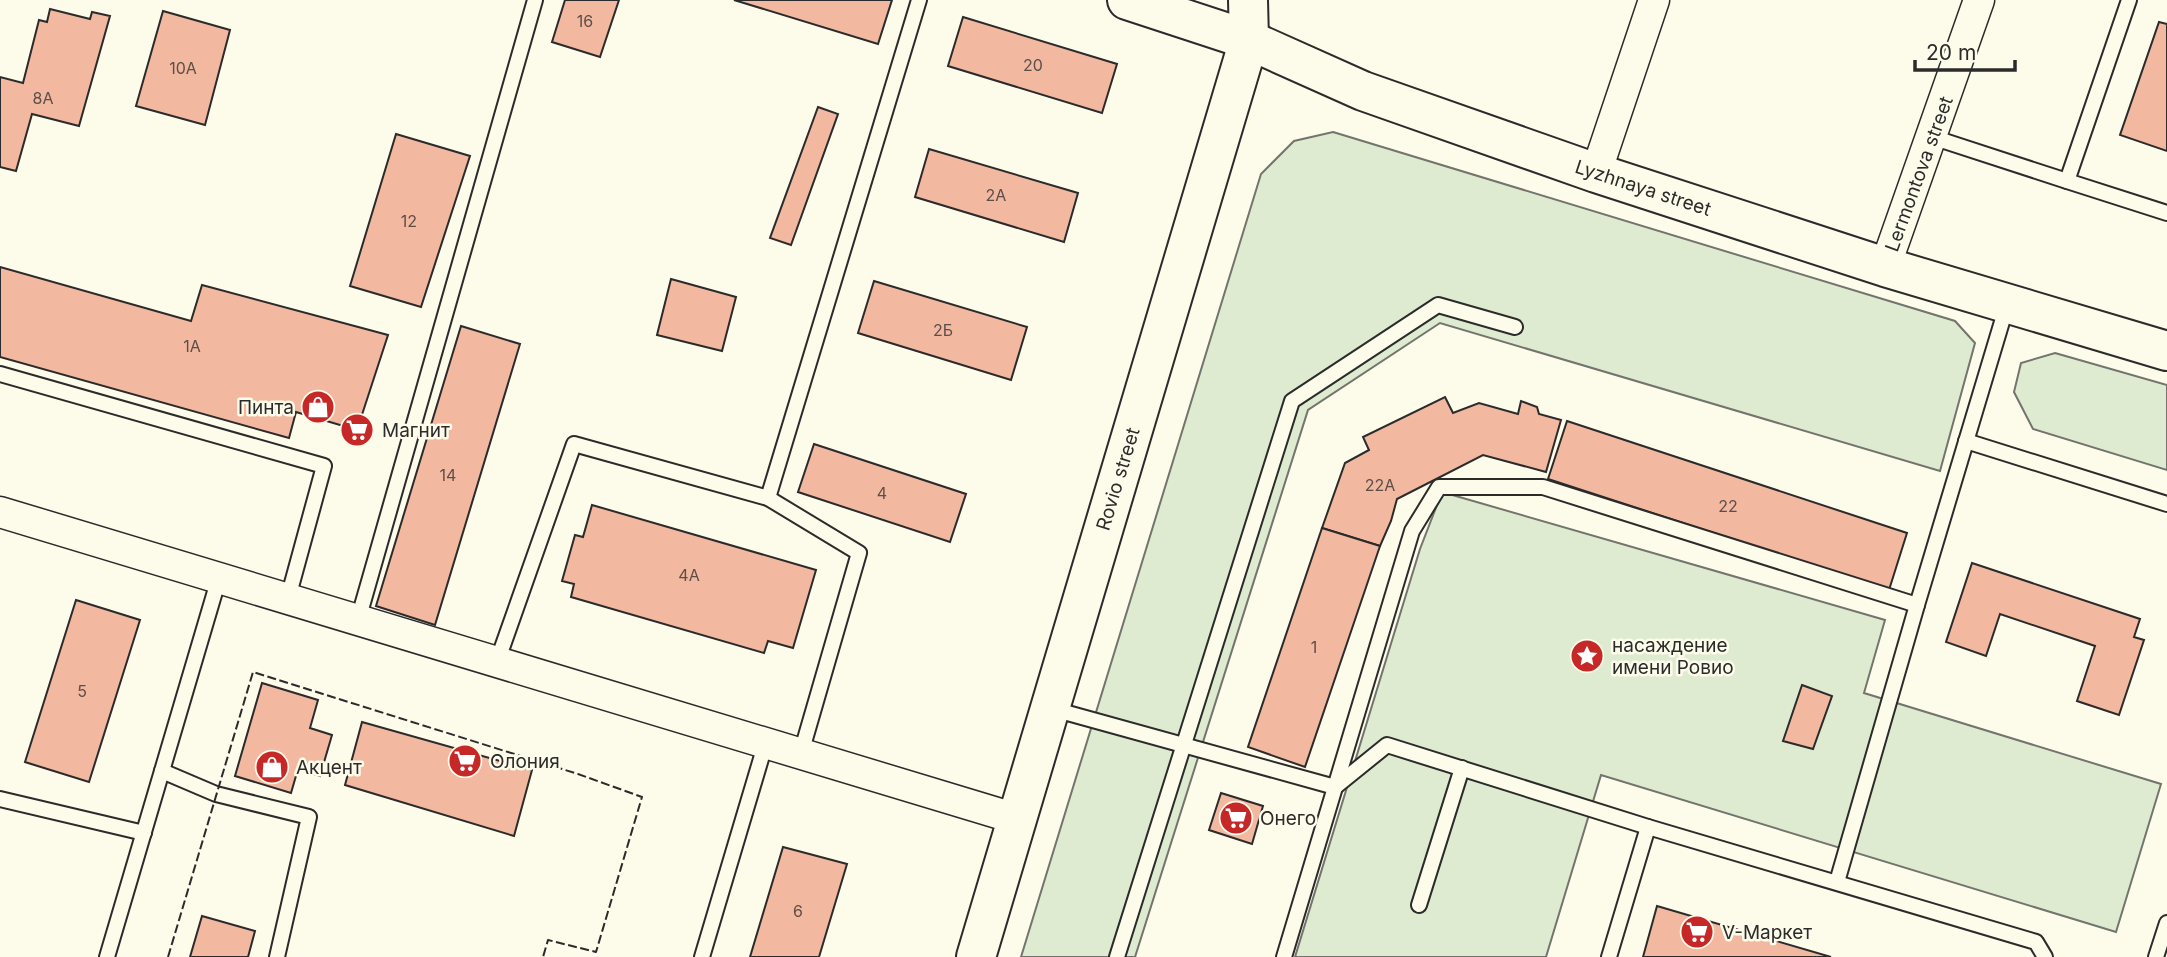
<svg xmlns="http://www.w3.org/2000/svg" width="2167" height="957" font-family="Inter,sans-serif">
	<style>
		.green { fill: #deebd1; stroke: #74746e; stroke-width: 2 }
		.building { fill: #f2b8a0; stroke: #2b2b2b; stroke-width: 2 }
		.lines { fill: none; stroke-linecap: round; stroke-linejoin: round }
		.service-casing { stroke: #2b2b2b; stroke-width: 18 }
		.minor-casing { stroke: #2b2b2b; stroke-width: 33 }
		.secondary-casing { stroke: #2b2b2b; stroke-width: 42 }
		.primary-casing { stroke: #2b2b2b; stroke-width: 42 }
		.service { stroke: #fdfbea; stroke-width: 14 }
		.minor { stroke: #fdfbea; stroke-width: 30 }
		.secondary { stroke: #fdfbea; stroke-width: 38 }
		.primary { stroke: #fdfbea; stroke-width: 38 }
		.fence { stroke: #2b2b2b; stroke-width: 2; stroke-dasharray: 9 3.5; stroke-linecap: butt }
		.labels { text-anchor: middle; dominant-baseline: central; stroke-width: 5; stroke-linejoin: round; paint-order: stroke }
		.number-label { font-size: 16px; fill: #5d4e48 }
		.street-label { font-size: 19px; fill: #2b2b2b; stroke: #fdfbea }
		.poi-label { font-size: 19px; fill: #2b2b2b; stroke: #fdfbea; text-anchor: start }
	</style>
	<rect width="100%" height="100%" fill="#fdfbea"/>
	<!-- green -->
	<g class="green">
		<polygon points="1333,132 1955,321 1975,343 1940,471 1440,323 1308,410 1135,957 1021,957 1261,174 1294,141"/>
		<polygon points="2055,353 2167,385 2167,470 2033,429 2014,392 2021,363"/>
		<polygon points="1442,492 1885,620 1864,693 2161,784 2116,932 1601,775 1546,957 1295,957 1420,549"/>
	</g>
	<!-- building -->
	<g class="building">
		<polygon points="565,0 619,0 600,57 552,42"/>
		<polygon points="734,0 892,0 878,44"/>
		<polygon points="50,9 90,19 92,12 110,16 79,126 32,114 16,171 0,167 0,77 23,83 39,20 47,22"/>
		<polygon points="163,11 230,30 205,125 136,106"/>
		<polygon points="963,17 1117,64 1102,113 948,66"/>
		<polygon points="2159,22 2167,24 2167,151 2120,135"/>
		<polygon points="818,107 838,114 791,245 770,238"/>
		<polygon points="396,134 470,156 421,307 350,286"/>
		<polygon points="929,149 1078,193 1064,242 915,197"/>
		<polygon points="0,267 191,321 202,285 388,335 357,430 296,412 289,438 0,357"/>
		<polygon points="671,279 736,297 722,351 657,335"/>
		<polygon points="874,281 1027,327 1011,380 858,333"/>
		<polygon points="461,326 520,344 435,625 376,606"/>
		<polygon points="1445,397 1453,413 1479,403 1518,414 1521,401 1537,407 1539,414 1561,420 1546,472 1483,455 1397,499 1391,521 1380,546 1322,528 1345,463 1369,450 1363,437"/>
		<polygon points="1567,421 1907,533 1889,590 1548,479"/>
		<polygon points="814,444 966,494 950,542 798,492"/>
		<polygon points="592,505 816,570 793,648 768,641 764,653 571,597 574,584 562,581 575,535 583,537"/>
		<polygon points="1322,528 1380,546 1305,767 1248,747"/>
		<polygon points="1972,563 2140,619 2134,637 2144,640 2119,715 2077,701 2095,646 2000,614 1986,656 1946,642"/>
		<polygon points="76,600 140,620 89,782 25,762"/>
		<polygon points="262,683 318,700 310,728 332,735 320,776 298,769 291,793 235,776"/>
		<polygon points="1802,685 1832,696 1813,749 1783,741"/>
		<polygon points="362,722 532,770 514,836 345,785"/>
		<polygon points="1221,793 1263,806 1252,844 1209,830"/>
		<polygon points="783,847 847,864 819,957 750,957"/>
		<polygon points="1657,906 1831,957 1643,957"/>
		<polygon points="202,916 255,931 248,957 190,957"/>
	</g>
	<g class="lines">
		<defs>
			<g id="service">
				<polyline points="2129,0 2067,181 2167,213"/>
				<polyline points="1932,137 2067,181"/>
				<polyline points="0,374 324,466 288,598"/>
				<polyline points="1966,441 2167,504"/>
				<polyline points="768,498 919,0"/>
				<polyline points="358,620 535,0"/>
				<polyline points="497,662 574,444 768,498 859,553 801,753"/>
				<polyline points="1053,709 1335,787 1387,745 1648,827 2036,942 2045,957"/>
				<polyline points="162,771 216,794 309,817 277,957"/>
				<polyline points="0,799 144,833"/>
				<polyline points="1837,882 1917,605"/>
				<polyline points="1419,905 1462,768"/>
				<polyline points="107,957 219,578"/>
				<polyline points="702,957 766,742"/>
				<polyline points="1117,957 1292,401 1438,305 1515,327"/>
				<polyline points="1284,957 1412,531 1439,487 1543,487 1917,605 2007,305"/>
				<polyline points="1609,957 1648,827"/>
				<polyline points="2156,957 2167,923"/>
			</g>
			<g id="minor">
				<polyline points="1596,173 1654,0"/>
				<polyline points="1885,267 1979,0"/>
				<polyline points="0,512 1017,819"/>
			</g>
			<polyline id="secondary" points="976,957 1249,40"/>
			<g id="primary">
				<polyline points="1127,0 1249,40 1363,91 1596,173 1885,267 2167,351"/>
				<polyline points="1248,0 1249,40"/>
			</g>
		</defs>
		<!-- service casing -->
		<use href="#service" class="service-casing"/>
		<!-- minor casing -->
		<use href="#minor" class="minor-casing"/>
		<!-- secondary casing -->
		<use href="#secondary" class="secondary-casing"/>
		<!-- primary casing -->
		<use href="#primary" class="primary-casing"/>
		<!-- service -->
		<use href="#service" class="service"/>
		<!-- minor -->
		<use href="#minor" class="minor"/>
		<!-- secondary -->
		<use href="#secondary" class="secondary"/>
		<!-- primary -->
		<use href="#primary" class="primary"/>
		<!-- fence -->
		<polyline class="fence" points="168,957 253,672 578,774 642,797 596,952 548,940 543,957"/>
	</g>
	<!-- icons -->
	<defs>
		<symbol id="shop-disc" viewBox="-11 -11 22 22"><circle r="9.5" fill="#c62828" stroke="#fdfbea"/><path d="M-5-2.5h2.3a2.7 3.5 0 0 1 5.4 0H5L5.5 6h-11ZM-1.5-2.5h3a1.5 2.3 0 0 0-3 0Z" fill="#fff"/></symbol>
		<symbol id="supermarket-disc" viewBox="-11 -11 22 22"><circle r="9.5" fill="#c62828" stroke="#fdfbea"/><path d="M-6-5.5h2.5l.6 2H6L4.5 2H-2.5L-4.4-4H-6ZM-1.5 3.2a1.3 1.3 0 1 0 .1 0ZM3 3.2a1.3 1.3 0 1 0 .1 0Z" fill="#fff"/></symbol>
		<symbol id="sight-disc" viewBox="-11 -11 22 22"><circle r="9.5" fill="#c62828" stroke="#fdfbea"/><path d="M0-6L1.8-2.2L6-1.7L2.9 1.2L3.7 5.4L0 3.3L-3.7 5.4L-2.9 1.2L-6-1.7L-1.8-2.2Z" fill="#fff"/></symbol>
	</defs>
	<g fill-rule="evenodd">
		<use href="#shop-disc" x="299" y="388" width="38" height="38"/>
		<use href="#supermarket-disc" x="338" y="411" width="38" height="38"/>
		<use href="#sight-disc" x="1568" y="637" width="38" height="38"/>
		<use href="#supermarket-disc" x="446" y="742" width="38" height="38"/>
		<use href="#shop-disc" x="253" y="748" width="38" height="38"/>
		<use href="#supermarket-disc" x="1217" y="799" width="38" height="38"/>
		<use href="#supermarket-disc" x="1678" y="913" width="38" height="38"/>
	</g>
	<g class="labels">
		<!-- number labels -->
		<g class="number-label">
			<text x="585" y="21">16</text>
			<text x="1033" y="65">20</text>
			<text x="183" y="68">10А</text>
			<text x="43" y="98">8А</text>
			<text x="996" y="195">2А</text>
			<text x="409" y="221">12</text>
			<text x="943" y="330">2Б</text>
			<text x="192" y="346">1А</text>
			<text x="448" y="475">14</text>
			<text x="1380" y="485">22А</text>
			<text x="882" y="493">4</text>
			<text x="1728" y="506">22</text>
			<text x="689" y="575">4А</text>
			<text x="1314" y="647">1</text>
			<text x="82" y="691">5</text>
			<text x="798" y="911">6</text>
		</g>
		<!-- street labels -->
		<g class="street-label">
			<text transform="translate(1919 174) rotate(-70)">Lermontova street</text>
			<text transform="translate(1643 188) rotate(18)">Lyzhnaya street</text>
			<text transform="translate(1118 479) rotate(-73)">Rovio street</text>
		</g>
		<!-- poi labels -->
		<g class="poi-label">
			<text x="294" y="407" text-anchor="end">Пинта</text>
			<text x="382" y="430">Магнит</text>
			<text x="1612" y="645">насаждение<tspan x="1612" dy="22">имени Ровио</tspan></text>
			<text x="490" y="761">Олония</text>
			<text x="296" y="767">Акцент</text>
			<text x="1260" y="818">Онего</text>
			<text x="1722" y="932">V-Маркет</text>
		</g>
	</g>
	<!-- scale -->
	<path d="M1915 60v10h100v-10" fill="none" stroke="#2b2b2b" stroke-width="3.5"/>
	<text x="1926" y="60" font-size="21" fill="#2b2b2b" stroke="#fdfbea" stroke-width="5" paint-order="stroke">20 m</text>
</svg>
